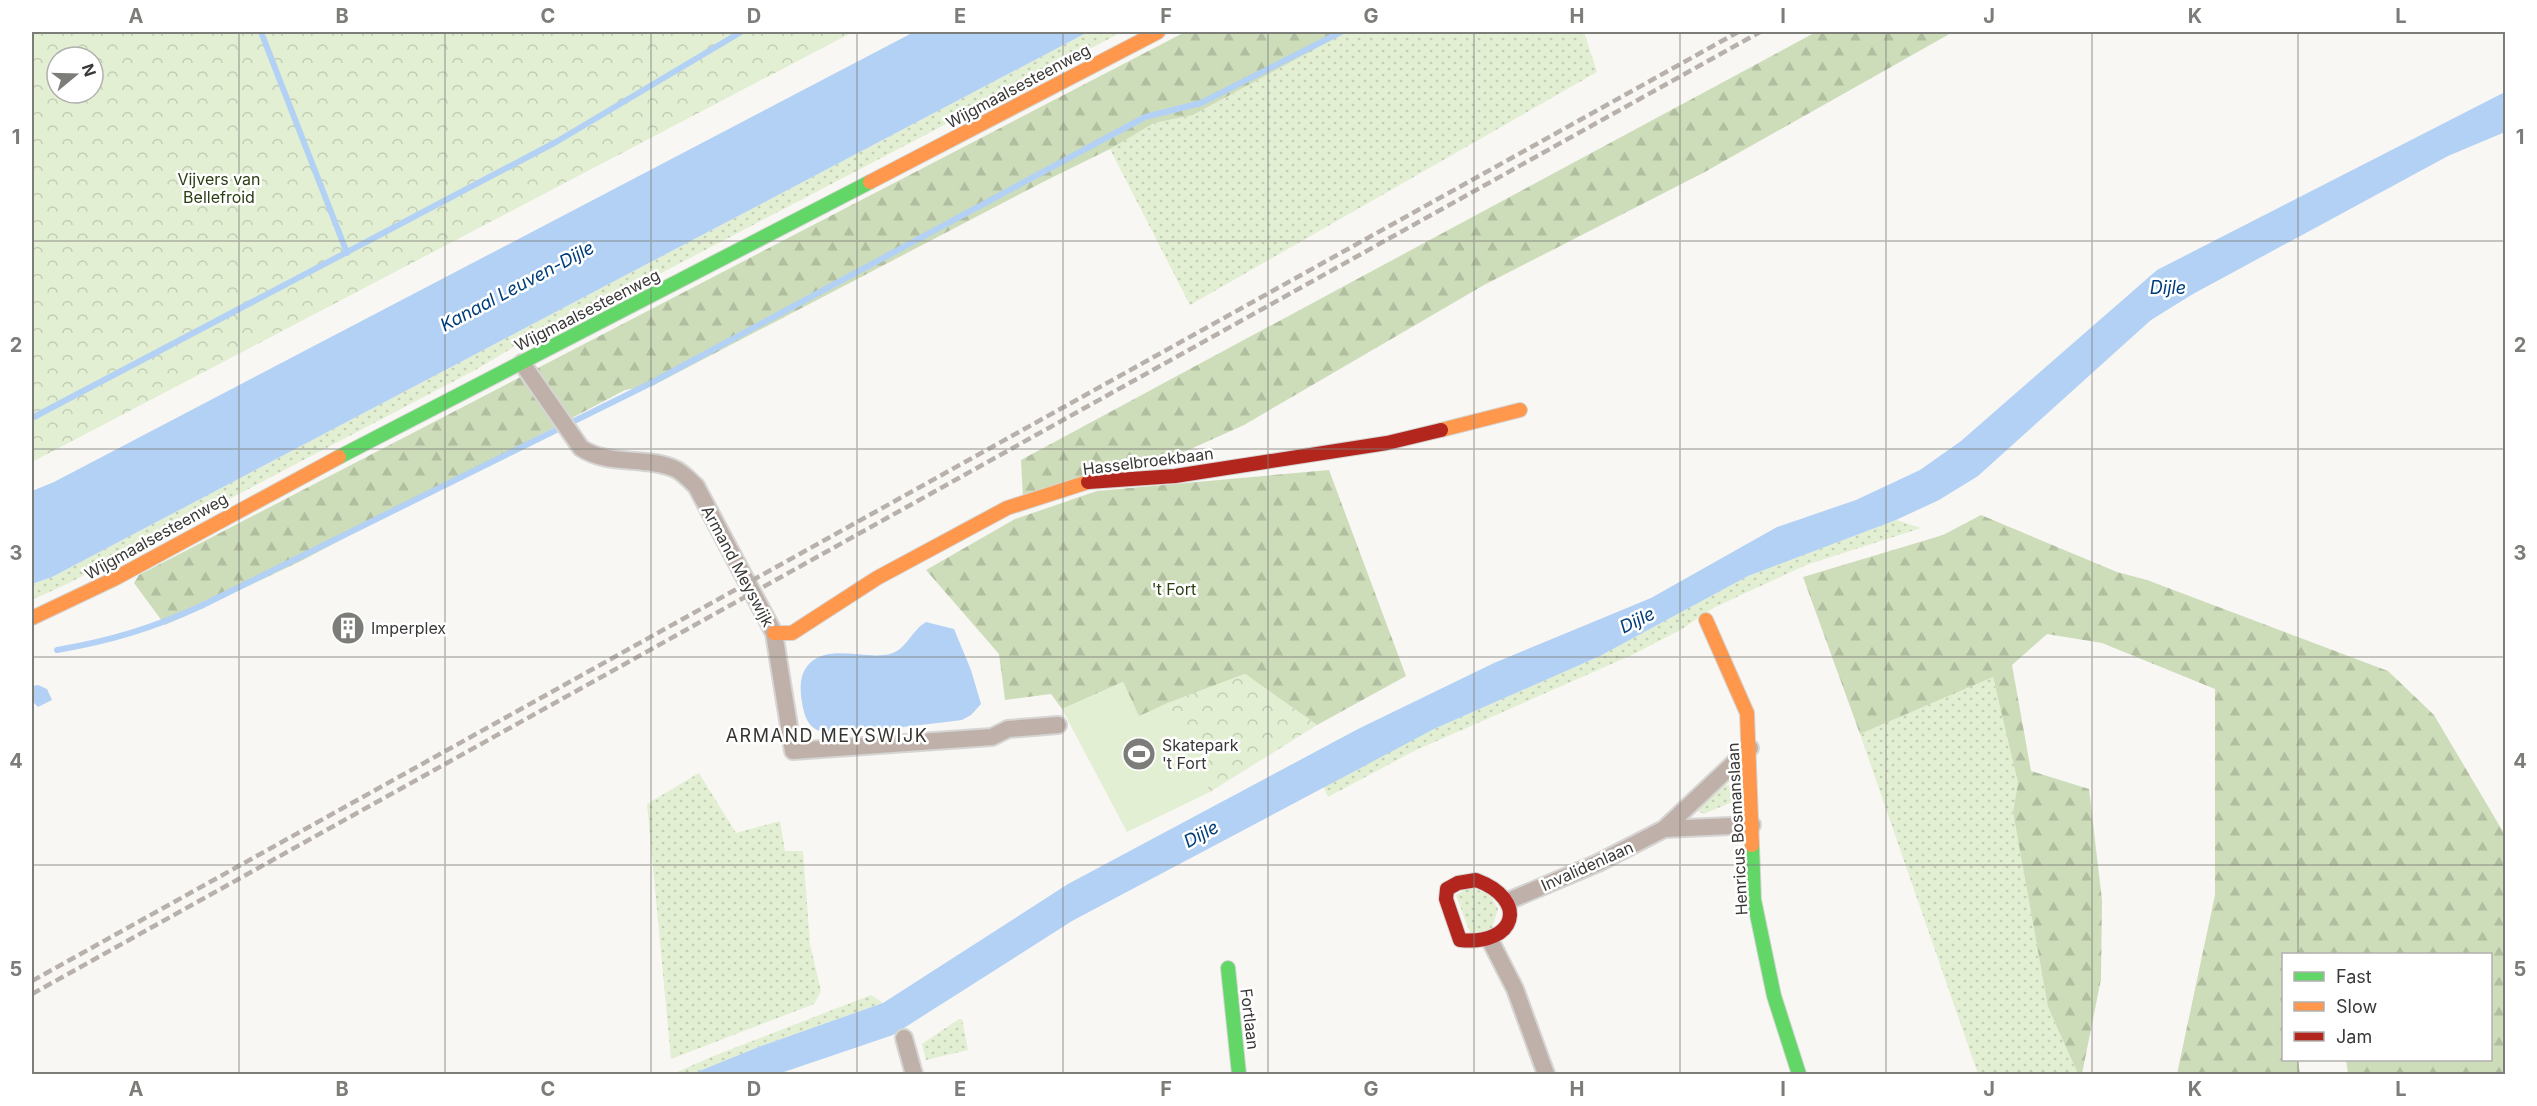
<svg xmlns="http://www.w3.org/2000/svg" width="2537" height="1106" font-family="Inter,sans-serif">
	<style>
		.grass { fill: url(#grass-dots) }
		.forest { fill: url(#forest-firs) }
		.park { fill: url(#park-crowns); fill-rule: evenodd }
		.garden { fill: #e2efd2 }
		.water { fill: #b3d1f5 }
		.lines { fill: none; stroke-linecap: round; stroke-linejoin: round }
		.stream { stroke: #b3d1f5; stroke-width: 6 }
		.street-casing { stroke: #d5d5d3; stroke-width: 20 }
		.fast-casing { stroke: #d5d5d3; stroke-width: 16 }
		.slow-casing { stroke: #d5d5d3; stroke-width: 16 }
		.jam-casing { stroke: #d5d5d3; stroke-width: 16 }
		.street { stroke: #bfb1a9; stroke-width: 16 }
		.fast { stroke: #63d668; stroke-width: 14 }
		.slow { stroke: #ff974d; stroke-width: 14 }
		.jam { stroke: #b3261e; stroke-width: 14 }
		.rail { stroke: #b7b0ab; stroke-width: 4.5; stroke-dasharray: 9 4.5; stroke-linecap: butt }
		.grid { fill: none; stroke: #7c7c79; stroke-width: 1.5; stroke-opacity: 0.55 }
		.labels { text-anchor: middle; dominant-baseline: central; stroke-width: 5; stroke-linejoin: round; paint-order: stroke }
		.street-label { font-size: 16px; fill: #3a3937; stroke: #fff }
		.park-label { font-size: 16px; fill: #2c3f13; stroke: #fff }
		.poi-label { font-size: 16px; fill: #3a3937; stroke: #fff; text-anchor: start }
		.water-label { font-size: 18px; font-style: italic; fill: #003e7b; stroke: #fff }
		.neighbourhood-label { font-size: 18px; letter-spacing: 1.5px; fill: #35342f; stroke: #fff }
		.neatline { fill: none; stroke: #7c7c79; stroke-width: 2 }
		.grid-label { font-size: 20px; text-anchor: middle; font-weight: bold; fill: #7c7c79 }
	</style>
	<defs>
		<pattern id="grass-dots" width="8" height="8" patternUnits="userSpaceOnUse" patternTransform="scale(1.5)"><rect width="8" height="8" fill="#e2efd2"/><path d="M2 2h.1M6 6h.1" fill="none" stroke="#c3ceb5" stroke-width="1.8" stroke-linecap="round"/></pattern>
		<pattern id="forest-firs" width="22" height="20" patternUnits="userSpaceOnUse" patternTransform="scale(1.5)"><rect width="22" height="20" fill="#cdddba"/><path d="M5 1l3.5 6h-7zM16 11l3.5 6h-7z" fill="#b1bea0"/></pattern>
		<pattern id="park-crowns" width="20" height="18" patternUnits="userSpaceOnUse" patternTransform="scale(1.5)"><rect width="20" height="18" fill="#e2efd2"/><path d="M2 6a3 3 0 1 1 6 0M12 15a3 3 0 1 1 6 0" fill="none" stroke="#c3ceb5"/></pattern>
	</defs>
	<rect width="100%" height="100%" fill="#f8f7f4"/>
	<!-- grass -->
	<g class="grass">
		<polygon points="1088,32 1122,32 535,339 527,339 477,369 71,582 32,600 32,584 52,577"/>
		<polygon points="1346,32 1584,32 1597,72 1190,305 1110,149 1154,123 1193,115"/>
		<polygon points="1896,520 1921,528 1806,565 1713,608 1682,629 1632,655 1414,751 1328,797 1323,786 1434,729 1600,656 1748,576"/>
		<polygon points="1993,677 2018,783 2013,812 2048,1007 2078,1074 1978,1074 1860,734"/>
		<polygon points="699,773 736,833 780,821 785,851 803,851 810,944 821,991 814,1004 671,1059 647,804"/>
		<polygon points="1726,785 1733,785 1738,791 1737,797 1732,802 1704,814 1698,811 1700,803"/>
		<polygon points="1471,887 1491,896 1498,909 1491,931 1470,933 1456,895"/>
		<polygon points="871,995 883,1003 761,1046 692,1074 673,1074 711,1057"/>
		<polygon points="959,1019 962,1019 968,1050 926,1060 922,1044"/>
	</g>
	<!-- forest -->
	<g class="forest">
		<polygon points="1185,32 1346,32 1193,115 1154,123 1110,149 1043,182 654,385 625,390 301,561 180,618 165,625 134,583 139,575"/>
		<polygon points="1816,32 1953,32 1703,173 1484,285 1244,425 1166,460 1023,498 1021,460"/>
		<polygon points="1329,470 1406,676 1317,725 1245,674 1168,703 1139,717 1123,682 1062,709 1051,694 1005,700 999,654 926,570 1015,519 1097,491"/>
		<polygon points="1981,515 2117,572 2147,580 2388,671 2434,715 2505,835 2505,1074 2348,1074 2346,1060 2490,1060 2490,954 2284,954 2284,1060 2298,1060 2300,1074 2177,1074 2215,895 2215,689 2102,643 2047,634 2012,665 2031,771 2089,789 2102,900 2101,979 2082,1074 2078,1074 2048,1007 2013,812 2018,783 1993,677 1860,734 1803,577 1943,535"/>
	</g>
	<!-- park -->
	<g class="park">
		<path d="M32 32H853L32 462ZM57 57H93V93H57Z"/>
		<polygon points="1245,674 1317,725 1210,792 1168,703"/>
	</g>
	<!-- garden -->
	<polygon class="garden" points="1123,682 1139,716 1168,703 1210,792 1127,832 1062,709"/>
	<!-- water -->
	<g class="water">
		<polygon points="914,32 1088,32 52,577 32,584 32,491 54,482"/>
		<polygon points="2505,92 2505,132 2448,156 2193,294 2151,320 1978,476 1939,500 1896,520 1748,576 1600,656 1434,729 1072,921 893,1035 778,1074 692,1074 761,1046 883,1003 1068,884 1358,729 1494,663 1651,598 1777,527 1856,500 1920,470 1961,441 2157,270"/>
		<path d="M926 622 954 629 971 670 981 704 971 715 962 720C927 724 892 729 857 731 845 732 831 735 820 731 807 727 804 714 802 702 800 688 799 674 810 663 830 644 865 660 890 654 906 650 912 630 926 622Z"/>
		<polygon points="38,685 47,689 52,700 38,707 32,701 32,686"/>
	</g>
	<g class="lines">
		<!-- stream -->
		<g class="stream">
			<polyline points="261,32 347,253"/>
			<polyline points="32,418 556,142 741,32"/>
			<path d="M57 650C110 641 153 628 201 606L651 383 1145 117 1201 103 1341 32"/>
		</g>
		<defs>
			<g id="street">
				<path d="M522 363 581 448C608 466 643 456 673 468 682 471 689 480 696 486L774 633 793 751 992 737 1008 729 1058 725"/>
				<polyline points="1664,829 1752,825"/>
				<polyline points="1508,901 1598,863 1664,829 1750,748"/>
				<polyline points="1491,942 1515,989 1546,1074"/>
				<polyline points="904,1038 914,1074"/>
			</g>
			<g id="fast">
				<polyline points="339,457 870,182"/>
				<polyline points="1752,845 1754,900 1774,996 1799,1074"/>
				<polyline points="1228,968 1239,1074"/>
			</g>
			<g id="slow">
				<polyline points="870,182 1158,32"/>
				<polyline points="1441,430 1520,410"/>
				<polyline points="32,618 114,579 339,457"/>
				<polyline points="1706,620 1747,713 1752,845"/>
				<polyline points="774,633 792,633 877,578 1007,508 1088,482"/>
			</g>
			<g id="jam">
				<polyline points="1088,482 1175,476 1387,443 1441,430"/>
				<path d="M1476 880C1530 900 1516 946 1460 940L1446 899 1447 889 1458 883Z"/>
			</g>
		</defs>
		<!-- street casing -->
		<use href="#street" class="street-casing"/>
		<!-- fast casing -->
		<use href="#fast" class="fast-casing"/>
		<!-- slow casing -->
		<use href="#slow" class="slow-casing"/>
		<!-- jam casing -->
		<use href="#jam" class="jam-casing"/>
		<!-- street -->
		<use href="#street" class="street"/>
		<!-- fast -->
		<use href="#fast" class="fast"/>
		<!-- slow -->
		<use href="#slow" class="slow"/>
		<!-- jam -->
		<use href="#jam" class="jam"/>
		<!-- rail -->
		<g class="rail">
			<polyline points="32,981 1738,32"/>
			<polyline points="32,994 1760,32"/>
		</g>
	</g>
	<!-- grid -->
	<path class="grid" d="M239 32V1074M445 32V1074M651 32V1074M857 32V1074M1063 32V1074M1268 32V1074M1474 32V1074M1680 32V1074M1886 32V1074M2092 32V1074M2298 32V954M32 241H2506M32 449H2506M32 657H2506M32 865H2506M2298 1060V1074"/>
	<!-- icons -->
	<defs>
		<symbol id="building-disc" viewBox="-11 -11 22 22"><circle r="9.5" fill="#7c7c79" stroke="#fff"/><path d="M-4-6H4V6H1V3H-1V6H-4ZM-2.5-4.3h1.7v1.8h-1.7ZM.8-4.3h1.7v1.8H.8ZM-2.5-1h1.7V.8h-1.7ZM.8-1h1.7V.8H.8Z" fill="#fff"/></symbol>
		<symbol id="stadium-disc" viewBox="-11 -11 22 22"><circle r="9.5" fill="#7c7c79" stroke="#fff"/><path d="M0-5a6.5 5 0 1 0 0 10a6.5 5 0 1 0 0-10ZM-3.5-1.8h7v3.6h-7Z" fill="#fff"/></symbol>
	</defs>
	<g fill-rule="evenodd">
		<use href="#building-disc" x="329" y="609" width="38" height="38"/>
		<use href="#stadium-disc" x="1120" y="735" width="38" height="38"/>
	</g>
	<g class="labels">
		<!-- street labels -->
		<g class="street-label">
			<text transform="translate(1018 86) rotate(-28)">Wijgmaalsesteenweg</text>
			<text transform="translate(587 310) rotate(-27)">Wijgmaalsesteenweg</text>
			<text transform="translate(1148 461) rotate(-7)">Hasselbroekbaan</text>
			<text transform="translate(156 536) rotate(-29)">Wijgmaalsesteenweg</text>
			<text transform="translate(738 566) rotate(62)">Armand Meyswijk</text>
			<text transform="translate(1737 829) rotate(-93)">Henricus Bosmanslaan</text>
			<text transform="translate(1587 866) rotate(-24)">Invalidenlaan</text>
			<text transform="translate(1250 1019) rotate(83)">Fortlaan</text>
		</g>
		<!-- park labels -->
		<g class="park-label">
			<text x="219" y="179">Vijvers van<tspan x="219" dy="18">Bellefroid</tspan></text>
			<text x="1174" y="589">'t Fort</text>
		</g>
		<!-- poi labels -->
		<g class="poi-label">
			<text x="371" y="628">Imperplex</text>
			<text x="1162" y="745">Skatepark<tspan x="1162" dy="18">'t Fort</tspan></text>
		</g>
		<!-- water labels -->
		<g class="water-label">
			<text transform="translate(517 286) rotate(-28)">Kanaal Leuven-Dijle</text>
			<text x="2168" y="287">Dijle</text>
			<text transform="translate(1637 620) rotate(-26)">Dijle</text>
			<text transform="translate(1201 834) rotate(-28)">Dijle</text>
		</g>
		<!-- neighbourhood labels -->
		<g class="neighbourhood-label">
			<text x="827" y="735">ARMAND MEYSWIJK</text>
		</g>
	</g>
	<!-- border -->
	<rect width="2537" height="1106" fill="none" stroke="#ffffff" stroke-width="66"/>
	<!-- legend -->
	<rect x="2282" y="953" width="210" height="108" fill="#ffffff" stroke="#b0b0af" stroke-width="1.5"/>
	<rect x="2294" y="972" width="30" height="9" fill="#63d668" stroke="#b0b0af" stroke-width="1.5"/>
	<text x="2336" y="983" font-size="18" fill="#3a3937">Fast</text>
	<rect x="2294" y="1002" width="30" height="9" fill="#ff974d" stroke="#b0b0af" stroke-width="1.5"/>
	<text x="2336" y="1013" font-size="18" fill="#3a3937">Slow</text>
	<rect x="2294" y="1032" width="30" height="9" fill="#b3261e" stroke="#b0b0af" stroke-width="1.5"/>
	<text x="2336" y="1043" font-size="18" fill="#3a3937">Jam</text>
	<!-- north arrow -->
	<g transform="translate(75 75) rotate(71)"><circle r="28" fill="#ffffff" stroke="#b0b0af" stroke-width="1.5"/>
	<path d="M0-4.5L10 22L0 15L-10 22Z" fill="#7c7c79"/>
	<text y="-9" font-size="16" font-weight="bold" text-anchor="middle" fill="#3a3937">N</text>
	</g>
	<rect x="33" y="33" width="2471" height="1040" class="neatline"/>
	<g class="grid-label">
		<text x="136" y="23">A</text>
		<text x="342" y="23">B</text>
		<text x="548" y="23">C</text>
		<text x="754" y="23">D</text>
		<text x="960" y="23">E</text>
		<text x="1166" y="23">F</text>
		<text x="1371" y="23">G</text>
		<text x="1577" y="23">H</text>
		<text x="1783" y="23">I</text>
		<text x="1989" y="23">J</text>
		<text x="2195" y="23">K</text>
		<text x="2401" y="23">L</text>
		<text x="16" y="144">1</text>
		<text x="2520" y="144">1</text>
		<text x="16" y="352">2</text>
		<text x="2520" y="352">2</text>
		<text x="16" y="560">3</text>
		<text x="2520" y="560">3</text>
		<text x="16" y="768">4</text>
		<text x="2520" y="768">4</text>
		<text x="16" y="976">5</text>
		<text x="2520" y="976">5</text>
		<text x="136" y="1096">A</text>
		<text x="342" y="1096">B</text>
		<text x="548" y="1096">C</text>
		<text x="754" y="1096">D</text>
		<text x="960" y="1096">E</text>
		<text x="1166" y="1096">F</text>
		<text x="1371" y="1096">G</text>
		<text x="1577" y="1096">H</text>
		<text x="1783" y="1096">I</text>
		<text x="1989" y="1096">J</text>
		<text x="2195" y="1096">K</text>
		<text x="2401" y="1096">L</text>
	</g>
</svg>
